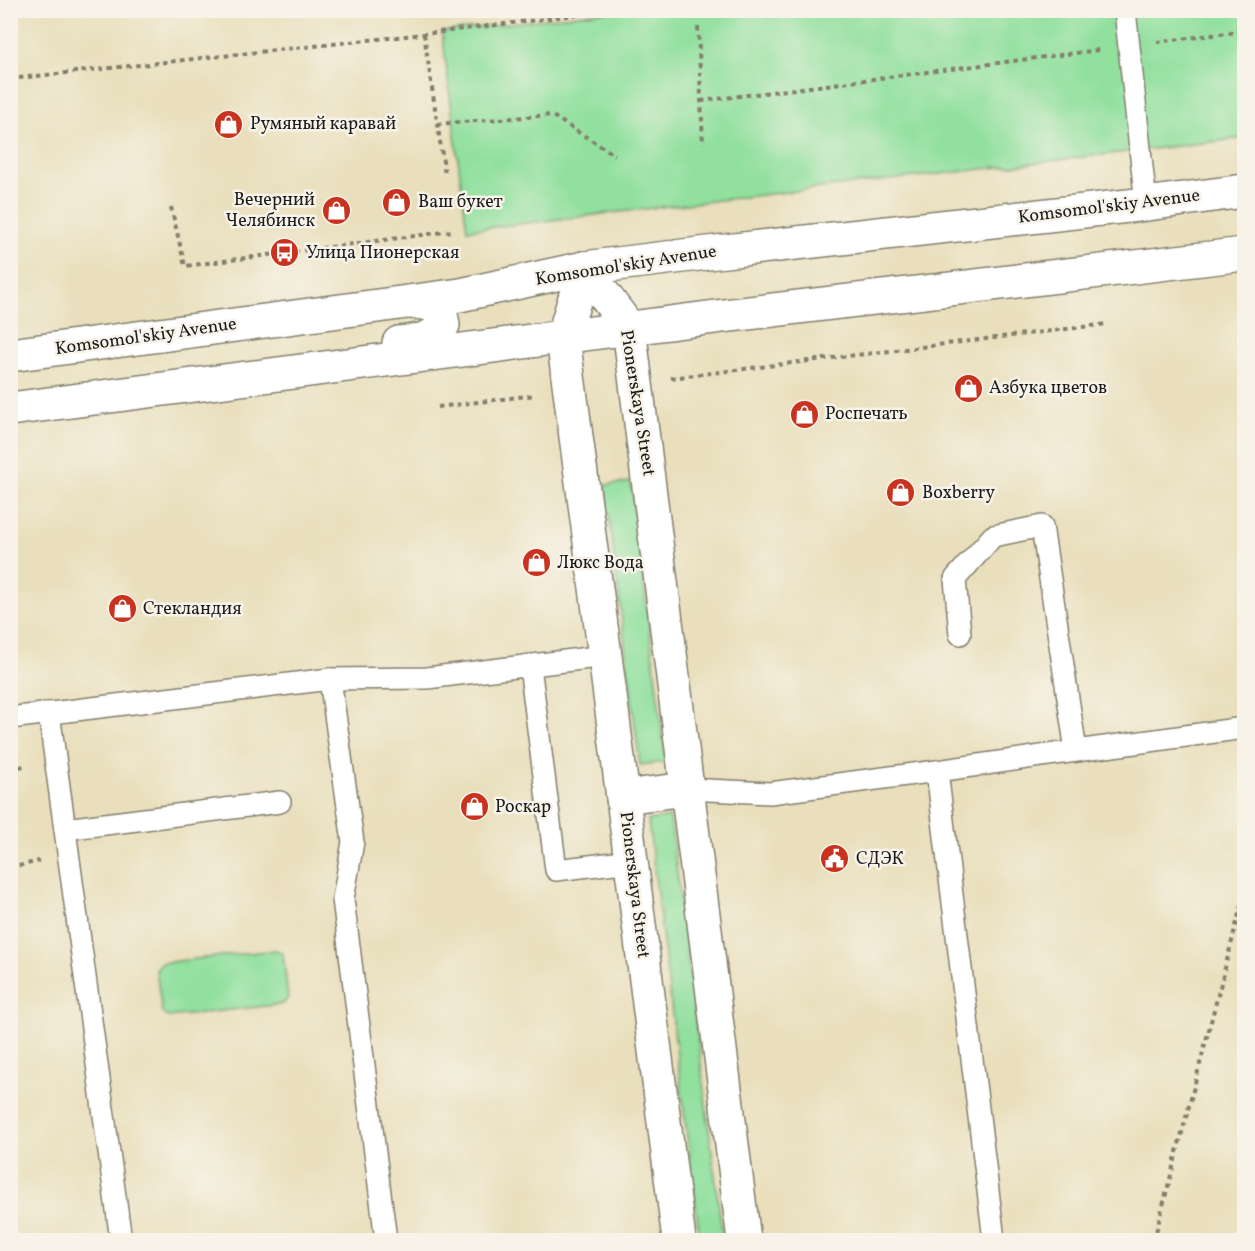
<svg xmlns="http://www.w3.org/2000/svg" width="1255" height="1251" font-family="Vollkorn,serif">
	<style>
		.green { fill: #91e09e; stroke: #567e5d; stroke-width: 1.5 }
		.lines { fill: none; stroke-linecap: round; stroke-linejoin: round }
		.service-casing { stroke: #827e6c; stroke-width: 24 }
		.minor-casing { stroke: #827e6c; stroke-width: 36 }
		.tertiary-casing { stroke: #827e6c; stroke-width: 36 }
		.secondary-casing { stroke: #827e6c; stroke-width: 36 }
		.path { stroke: #827e6c; stroke-width: 4; stroke-dasharray: 4.5 4.5; stroke-linecap: butt }
		.service { stroke: #fff; stroke-width: 21 }
		.minor { stroke: #fff; stroke-width: 33 }
		.tertiary { stroke: #fff; stroke-width: 33 }
		.secondary { stroke: #fff; stroke-width: 33 }
		.labels { text-anchor: middle; dominant-baseline: central; stroke-width: 5; stroke-linejoin: round; paint-order: stroke }
		.poi-label { font-size: 18px; fill: #1c1c1c; stroke: #f7f3e8; text-anchor: start }
		.street-label { font-size: 18px; fill: #1c1c1c; stroke: #f7f3e8 }
	</style>
	<rect width="100%" height="100%" fill="#f7f3e8"/>
	<filter id="ink" filterUnits="userSpaceOnUse"><feTurbulence type="fractalNoise" baseFrequency=".0167" numOctaves="2"/><feDisplacementMap in="SourceGraphic" scale="12" xChannelSelector="R" yChannelSelector="G"/><feConvolveMatrix kernelMatrix="1 2 1 2 8 2 1 2 1" color-interpolation-filters="sRGB"/></filter>
	<filter id="wash" filterUnits="userSpaceOnUse"><feTurbulence type="fractalNoise" baseFrequency=".008" numOctaves="4" result="noise"/><feDisplacementMap in="SourceGraphic" scale="24" xChannelSelector="R" yChannelSelector="G"/><feGaussianBlur stdDeviation="1.35" result="paint"/><feColorMatrix in="noise" values="0 0 0 0 0 0 0 0 0 0 0 0 0 0 0 0 0 1.4 0 .05"/><feComposite in="paint" operator="in"/></filter>
	<g filter="url(#wash)">
		<rect width="100%" height="100%" fill="#e9dfbc"/>
		<!-- green -->
		<g class="green">
			<polygon points="617,10 1244,11 1244,138 467,230 442,32"/>
			<polygon points="631,482 666,762 640,765 605,485"/>
			<polygon points="670,817 723,1240 700,1240 648,820"/>
			<polygon points="276,950 283,954 288,998 283,1004 168,1017 162,1013 156,969 161,963"/>
		</g>
	</g>
	<g filter="url(#ink)">
		<g class="lines">
			<defs>
				<g id="service">
					<polyline points="1125,10 1146,204"/>
					<polyline points="960,634 955,579 993,536 1042,526 1076,751"/>
					<polyline points="530,666 556,870 631,861"/>
					<polyline points="330,679 353,842 343,899 386,1240"/>
					<polyline points="49,713 121,1240"/>
					<polyline points="10,718 330,679 427,678 605,656"/>
					<polyline points="937,771 994,1240"/>
					<polyline points="687,789 770,793 937,771 1076,751 1244,728"/>
					<polyline points="65,829 280,802"/>
				</g>
				<g id="minor">
					<polyline points="629,328 744,1240"/>
					<polyline points="563,338 605,656 679,1240"/>
					<polyline points="623,797 687,789"/>
				</g>
				<g id="tertiary">
					<polyline points="584,268 629,328"/>
					<polyline points="563,338 584,268"/>
				</g>
				<g id="secondary">
					<path d="M399 343C416 341 432 341 443 325 440 302 432 304 411 302"/>
					<polyline points="10,355 460,295 584,268 716,252 1146,204 1244,191"/>
					<polyline points="10,409 723,316 1244,254"/>
				</g>
			</defs>
			<!-- service casing -->
			<use href="#service" class="service-casing"/>
			<!-- minor casing -->
			<use href="#minor" class="minor-casing"/>
			<!-- tertiary casing -->
			<use href="#tertiary" class="tertiary-casing"/>
			<!-- secondary casing -->
			<use href="#secondary" class="secondary-casing"/>
			<!-- path -->
			<g class="path">
				<polyline points="698,27 703,144"/>
				<polyline points="424,34 445,175"/>
				<polyline points="1157,42 1244,31"/>
				<polyline points="10,79 424,34 617,10"/>
				<polyline points="701,101 1099,50"/>
				<polyline points="437,124 551,115 615,155"/>
				<polyline points="171,207 185,266 452,231"/>
				<polyline points="671,378 1107,324"/>
				<polyline points="438,407 535,395"/>
				<polyline points="10,768 26,766"/>
				<polyline points="10,868 39,861"/>
				<polyline points="1154,1240 1244,895"/>
			</g>
			<!-- service -->
			<use href="#service" class="service"/>
			<!-- minor -->
			<use href="#minor" class="minor"/>
			<!-- tertiary -->
			<use href="#tertiary" class="tertiary"/>
			<!-- secondary -->
			<use href="#secondary" class="secondary"/>
		</g>
	</g>
	<!-- icons -->
	<defs>
		<symbol id="shop-disc" viewBox="-11 -11 22 22"><circle r="9.5" fill="#c8321e" stroke="#f7f3e8"/><path d="M-5-2.5h2.3a2.7 3.5 0 0 1 5.4 0H5L5.5 6h-11ZM-1.5-2.5h3a1.5 2.3 0 0 0-3 0Z" fill="#fff"/></symbol>
		<symbol id="bus-disc" viewBox="-11 -11 22 22"><circle r="9.5" fill="#c8321e" stroke="#f7f3e8"/><path d="M-5-6H5V4H4V6H2V4H-2V6H-4V4H-5ZM-3.5-4V0h7V-4ZM-3.5 1.2v1.5H-2V1.2ZM2 1.2v1.5H3.5V1.2Z" fill="#fff"/></symbol>
		<symbol id="civic-disc" viewBox="-11 -11 22 22"><circle r="9.5" fill="#c8321e" stroke="#f7f3e8"/><path d="M-.6-6.5H3V-4.5H.6V-3L4-1V1h2V6H-6V1h2V-1L-.6-3ZM-1.2 2.5V6h2.4V2.5Z" fill="#fff"/></symbol>
	</defs>
	<g fill-rule="evenodd">
		<use href="#shop-disc" x="212" y="108" width="33" height="33"/>
		<use href="#shop-disc" x="380" y="186" width="33" height="33"/>
		<use href="#shop-disc" x="320" y="194" width="33" height="33"/>
		<use href="#bus-disc" x="268" y="236" width="33" height="33"/>
		<use href="#shop-disc" x="952" y="372" width="33" height="33"/>
		<use href="#shop-disc" x="788" y="398" width="33" height="33"/>
		<use href="#shop-disc" x="884" y="476" width="33" height="33"/>
		<use href="#shop-disc" x="520" y="546" width="33" height="33"/>
		<use href="#shop-disc" x="106" y="592" width="33" height="33"/>
		<use href="#shop-disc" x="458" y="790" width="33" height="33"/>
		<use href="#civic-disc" x="818" y="842" width="33" height="33"/>
	</g>
	<g class="labels">
		<!-- poi labels -->
		<g class="poi-label">
			<text x="250" y="124">Румяный каравай</text>
			<text x="315" y="200" text-anchor="end">Вечерний<tspan x="315" dy="21">Челябинск</tspan></text>
			<text x="418" y="202">Ваш букет</text>
			<text x="306" y="253">Улица Пионерская</text>
			<text x="989" y="388">Азбука цветов</text>
			<text x="825" y="414">Роспечать</text>
			<text x="922" y="493">Boxberry</text>
			<text x="557" y="563">Люкс Вода</text>
			<text x="143" y="609">Стекландия</text>
			<text x="495" y="807">Роскар</text>
			<text x="856" y="859">СДЭК</text>
		</g>
		<!-- street labels -->
		<g class="street-label">
			<text transform="translate(1109 207) rotate(-7)">Komsomol'skiy Avenue</text>
			<text transform="translate(626 266) rotate(-9)">Komsomol'skiy Avenue</text>
			<text transform="translate(146 337) rotate(-8)">Komsomol'skiy Avenue</text>
			<text transform="translate(637 403) rotate(81)">Pionerskaya Street</text>
			<text transform="translate(634 885) rotate(83)">Pionerskaya Street</text>
		</g>
	</g>
	<!-- margin -->
	<rect width="1255" height="1251" fill="none" stroke="#f7f3e8" stroke-width="36"/>
</svg>
